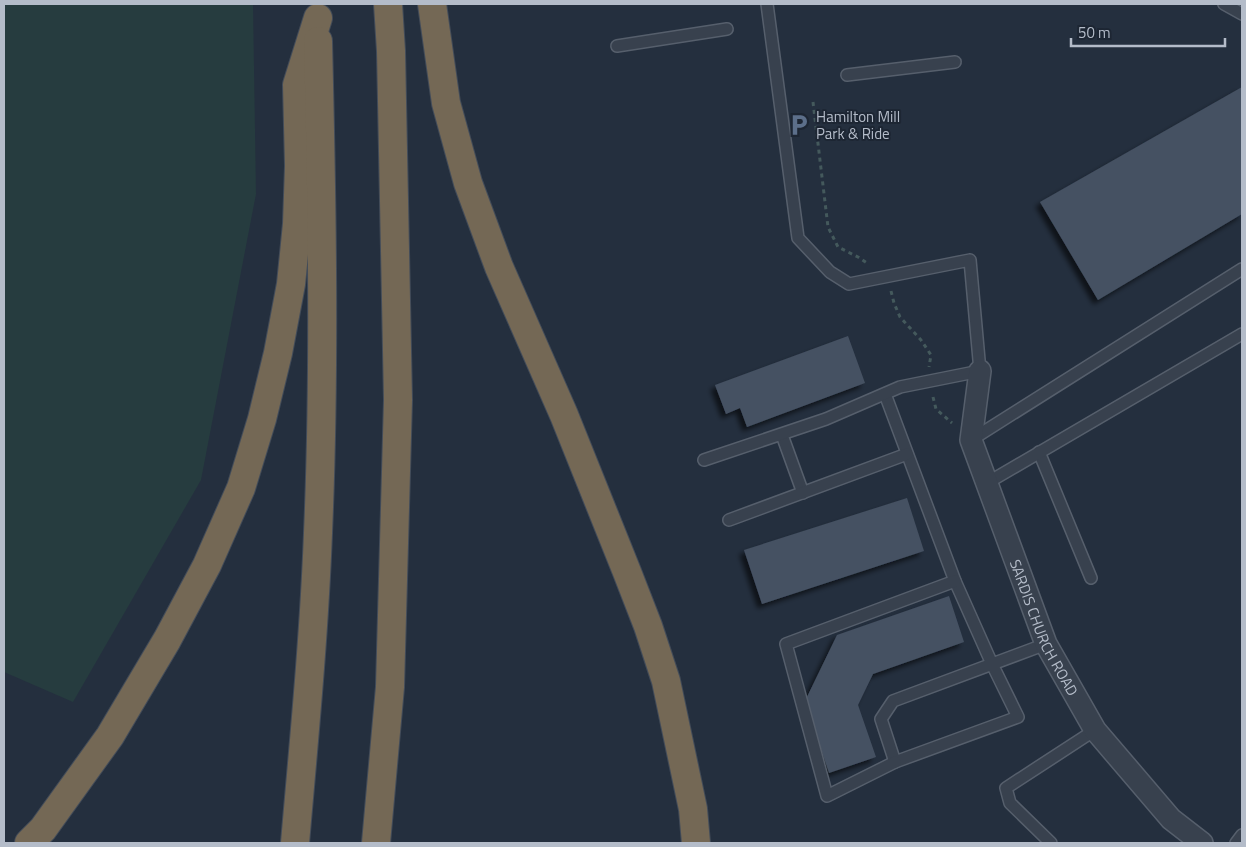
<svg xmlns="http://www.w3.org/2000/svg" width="1246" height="847" font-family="'Titillium Web',sans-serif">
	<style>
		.green { fill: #263c3f }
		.building { fill: #455162; filter: url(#shadow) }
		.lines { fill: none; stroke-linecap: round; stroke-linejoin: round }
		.lane-casing { stroke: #565f6c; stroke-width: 14 }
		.street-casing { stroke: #565f6c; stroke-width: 24 }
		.highway-casing { stroke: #434c59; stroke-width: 30 }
		.path { stroke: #44595c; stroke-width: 3; stroke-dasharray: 4 4; stroke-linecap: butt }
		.lane { stroke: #38414e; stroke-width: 11 }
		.street { stroke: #38414e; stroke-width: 21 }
		.highway { stroke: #746855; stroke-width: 28 }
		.labels { text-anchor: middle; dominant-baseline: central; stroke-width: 4; stroke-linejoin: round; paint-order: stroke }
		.poi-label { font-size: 15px; fill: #b4bcc9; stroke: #1d2633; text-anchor: start }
		.street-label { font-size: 15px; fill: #b4bcc9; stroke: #1d2633 }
	</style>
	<defs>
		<filter id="shadow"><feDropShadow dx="-4.5" dy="4.5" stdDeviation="2.5" flood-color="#0009"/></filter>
	</defs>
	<rect width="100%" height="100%" fill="#242f3e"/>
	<!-- green -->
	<polygon class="green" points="4,4 253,4 256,194 201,480 73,702 4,672"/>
	<!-- building -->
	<g class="building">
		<polygon points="1242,87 1242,214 1098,300 1040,202"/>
		<polygon points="848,336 865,383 747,427 740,408 726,414 715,385"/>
		<polygon points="907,498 924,551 762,604 744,550"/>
		<polygon points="949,596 964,642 873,674 858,705 876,757 829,773 805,701 837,635"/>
	</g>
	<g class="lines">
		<defs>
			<g id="lane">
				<polyline points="1224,4 1242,14"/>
				<polyline points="617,46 727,29"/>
				<polyline points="847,75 955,62"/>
				<polyline points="885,394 955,581 992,664 1018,717 895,762 881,719 893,701 1046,644"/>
				<polyline points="782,435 803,493"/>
				<polyline points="971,440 1242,269"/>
				<polyline points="1039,452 1091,578"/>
				<polyline points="704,460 826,419 900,387 980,371 970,260 849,284 830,272 798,238 767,4"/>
				<polyline points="987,483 1242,334"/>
				<polyline points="729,520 907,454"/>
				<polyline points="895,762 827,796 786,644 955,581"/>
				<polyline points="1051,843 1010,803 1006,788 1095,730"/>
				<polyline points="1236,843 1242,835"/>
			</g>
			<g id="street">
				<path id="s1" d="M980 371 971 440 1046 644 1095 730 1171 819 1202 843"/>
			</g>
			<g id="highway">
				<polyline points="432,4 446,103 468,183 499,267 564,415 627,572 648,626 666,681 693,809 696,843"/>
				<polyline points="29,843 43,829 110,736 167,640 207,565 241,488 262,419 278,353 291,284 297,224 299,166 297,85 318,18"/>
				<path d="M295 843C304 740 314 637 318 533 325 369 322 205 318 41"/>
				<polyline points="376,843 390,687 398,400 391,51 388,4"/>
			</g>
		</defs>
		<!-- lane casing -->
		<use href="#lane" class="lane-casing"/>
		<!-- street casing -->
		<use href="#street" class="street-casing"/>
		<!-- highway casing -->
		<use href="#highway" class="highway-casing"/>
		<!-- path -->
		<g class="path">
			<polyline points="813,102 828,227 838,247 858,257 867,263"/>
			<polyline points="891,291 894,303 900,317 921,340 931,355 929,367"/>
			<polyline points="933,397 936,409 952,423"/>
		</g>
		<!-- lane -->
		<use href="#lane" class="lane"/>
		<!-- street -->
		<use href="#street" class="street"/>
		<!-- highway -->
		<use href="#highway" class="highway"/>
	</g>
	<!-- icons -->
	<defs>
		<symbol id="parking-bare" viewBox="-9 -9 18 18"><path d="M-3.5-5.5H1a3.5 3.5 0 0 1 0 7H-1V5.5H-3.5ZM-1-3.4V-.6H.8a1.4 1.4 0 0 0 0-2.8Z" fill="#5c6f8a" stroke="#1d2633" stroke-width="2.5" paint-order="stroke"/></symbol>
	</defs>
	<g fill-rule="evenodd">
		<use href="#parking-bare" x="783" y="109" width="32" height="32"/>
	</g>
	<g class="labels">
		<!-- poi labels -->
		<g class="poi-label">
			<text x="816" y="116">Hamilton Mill<tspan x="816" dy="17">Park &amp; Ride</tspan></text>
		</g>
		<!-- street labels -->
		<g class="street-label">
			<text stroke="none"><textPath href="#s1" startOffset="271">SARDIS CHURCH ROAD</textPath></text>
		</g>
	</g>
	<!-- border -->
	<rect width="1246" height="847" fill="none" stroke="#b4bcc9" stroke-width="10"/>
	<!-- scale -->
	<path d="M1071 38v8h154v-8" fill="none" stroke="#b4bcc9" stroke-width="2.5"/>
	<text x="1078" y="38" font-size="15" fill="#b4bcc9" stroke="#1d2633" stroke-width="4" paint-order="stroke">50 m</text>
</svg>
